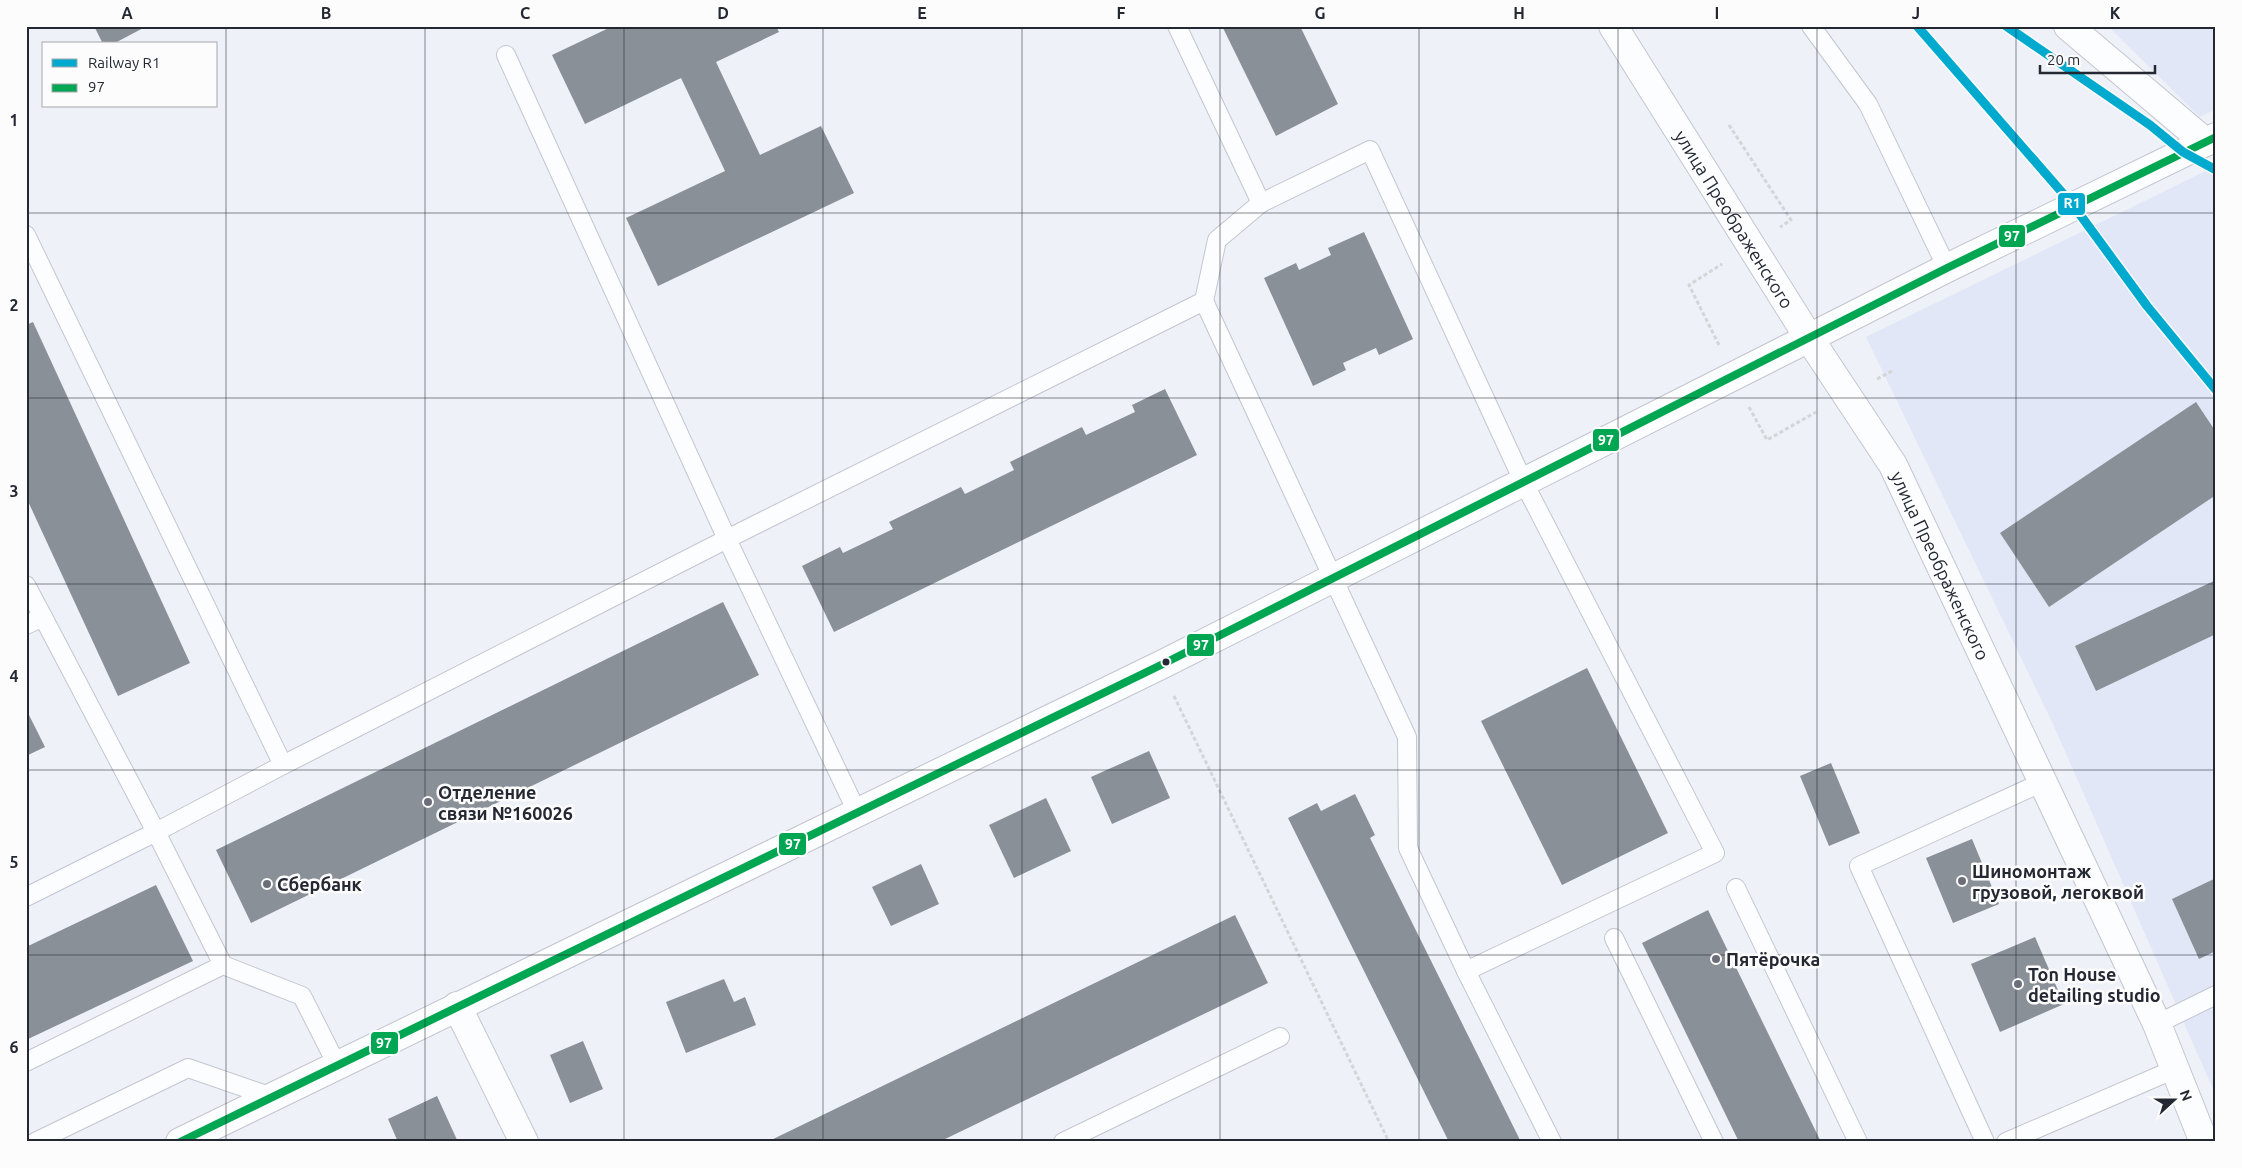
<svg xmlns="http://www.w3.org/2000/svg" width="2242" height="1168" font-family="Ubuntu,sans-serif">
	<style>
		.built { fill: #e1e7f6 }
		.building { fill: #8a9097 }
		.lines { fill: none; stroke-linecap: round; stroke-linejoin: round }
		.service-casing { stroke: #c3c6cf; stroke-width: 20 }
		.minor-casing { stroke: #c3c6cf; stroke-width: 30 }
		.tertiary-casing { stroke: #c3c6cf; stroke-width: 30 }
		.path { stroke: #d4d5d8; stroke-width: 3; stroke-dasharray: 4 2.5; stroke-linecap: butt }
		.service { stroke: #fcfdfe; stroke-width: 18 }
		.minor { stroke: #fcfdfe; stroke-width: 28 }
		.tertiary { stroke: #fcfdfe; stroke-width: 28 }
		.bus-1-casing { stroke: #fcfcfc; stroke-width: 11 }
		.bus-1 { stroke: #00a651; stroke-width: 8 }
		.rail-1-casing { stroke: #fcfcfc; stroke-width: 12 }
		.rail-1 { stroke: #00a9ce; stroke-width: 9 }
		.grid { fill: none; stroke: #242833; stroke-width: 1; stroke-opacity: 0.55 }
		.bus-dot { fill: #242833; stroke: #fcfcfc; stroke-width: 2 }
		.poi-dot { fill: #6b6e78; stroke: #fcfcfc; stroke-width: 2 }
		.labels { text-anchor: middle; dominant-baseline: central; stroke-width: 5; stroke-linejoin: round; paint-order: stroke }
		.street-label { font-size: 18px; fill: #242833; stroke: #fcfcfc }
		.poi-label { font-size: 18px; font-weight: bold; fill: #242833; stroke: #fcfcfc; text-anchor: start }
		.line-badge { stroke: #fcfcfc; stroke-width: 2 }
		.badge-label { font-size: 14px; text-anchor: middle; font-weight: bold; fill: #fff }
		.neatline { fill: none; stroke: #242833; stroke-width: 2 }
		.grid-label { font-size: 16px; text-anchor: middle; font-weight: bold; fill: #242833 }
	</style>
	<rect width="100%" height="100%" fill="#eef1f8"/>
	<!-- built -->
	<g class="built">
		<polygon points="2108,26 2216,26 2216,109 2200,117"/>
		<polygon points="2216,166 2216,1096 2053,724 1866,337"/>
	</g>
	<!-- building -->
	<g class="building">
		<polygon points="94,26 147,26 113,44 103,44"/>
		<polygon points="613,26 776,26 779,32 716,62 760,155 821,126 854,193 658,286 626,218 725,171 681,78 585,124 552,55"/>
		<polygon points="1222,26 1300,26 1338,104 1276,136"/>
		<polygon points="1364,232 1413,339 1379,355 1376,348 1343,363 1346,370 1313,386 1264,278 1296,263 1299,270 1331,255 1328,248"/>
		<polygon points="33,322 190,663 118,696 26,497 26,325"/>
		<polygon points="1165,389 1197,455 834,632 802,566 840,547 843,553 893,529 889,522 961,487 965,494 1014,470 1010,462 1082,427 1086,435 1135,412 1132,405"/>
		<polygon points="2196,402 2216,432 2216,495 2049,607 2000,533"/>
		<polygon points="2216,580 2216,634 2096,691 2075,646"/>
		<polygon points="723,602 759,675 251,923 216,850"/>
		<polygon points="1587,668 1668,833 1562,885 1481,721"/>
		<polygon points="26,709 45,747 26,756"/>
		<polygon points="1149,751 1170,798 1112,824 1091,777"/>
		<polygon points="1831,763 1860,833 1829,846 1800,776"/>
		<polygon points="1355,794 1375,835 1370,838 1521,1142 1449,1142 1288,818 1317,803 1321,811"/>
		<polygon points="1046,798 1071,851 1014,878 989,825"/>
		<polygon points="1972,839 1999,904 1953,923 1926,858"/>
		<polygon points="921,864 939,904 891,926 872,887"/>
		<polygon points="2216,878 2216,951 2199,959 2172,899"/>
		<polygon points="156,885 193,961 26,1040 26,947"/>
		<polygon points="1708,910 1821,1142 1739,1142 1642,943"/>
		<polygon points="1235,915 1268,983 939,1142 767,1142"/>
		<polygon points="2035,937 2064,1004 2000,1032 1971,964"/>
		<polygon points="724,979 734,1002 745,997 756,1025 686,1053 666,1002"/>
		<polygon points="583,1041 603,1089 570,1103 550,1055"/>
		<polygon points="437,1096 458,1142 398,1142 388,1119"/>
	</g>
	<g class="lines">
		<defs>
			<g id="service">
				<polyline points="1177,26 1261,203 1217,240 1204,301 1407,737 1408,848 1466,971 1552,1142"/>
				<polyline points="1811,26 1868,104 1947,268"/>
				<polyline points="1261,203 1370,150 1524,483 1715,853 1466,971"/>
				<polyline points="26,235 283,765 156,832 223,965 302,996 337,1065"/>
				<polyline points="26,585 43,617"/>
				<polyline points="26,625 43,617 156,832 26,897"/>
				<polyline points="283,765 727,539 506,55"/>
				<polyline points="857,812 727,539 1204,301"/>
				<polyline points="1736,888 1858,1142"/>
				<polyline points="1614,938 1714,1142"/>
				<polyline points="2157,1024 2216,995"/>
				<polyline points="26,1062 223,965"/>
				<polyline points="35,1142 188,1068 272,1097"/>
				<polyline points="1063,1142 1280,1037"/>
				<polyline points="1985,1142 1859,866 2043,782"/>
				<polyline points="2006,1142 2175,1069"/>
			</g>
			<g id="minor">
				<polyline points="2068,26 2205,142"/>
				<polyline points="1809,338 1947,268 2216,137"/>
				<polyline points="457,1006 524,1142"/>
			</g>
			<g id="tertiary">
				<path id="s1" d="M1613 26 1809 338 1893 465 2157 1024 2204 1142"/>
				<polyline points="180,1142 1163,664 1809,338"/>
			</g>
		</defs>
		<!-- service casing -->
		<use href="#service" class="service-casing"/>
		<!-- minor casing -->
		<use href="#minor" class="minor-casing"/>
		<!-- tertiary casing -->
		<use href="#tertiary" class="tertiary-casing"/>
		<!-- path -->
		<g class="path">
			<polyline points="1729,125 1791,220 1780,227"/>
			<polyline points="1719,345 1689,285 1722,264"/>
			<polyline points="1877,379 1892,371"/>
			<polyline points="1749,407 1767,440 1816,412"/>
			<polyline points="1174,696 1389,1142"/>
		</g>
		<!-- service -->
		<use href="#service" class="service"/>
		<!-- minor -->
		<use href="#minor" class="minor"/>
		<!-- tertiary -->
		<use href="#tertiary" class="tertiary"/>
		<defs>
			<polyline id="bus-1" points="180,1142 1163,664 1947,268 2216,137"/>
		</defs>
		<!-- bus-1 casing -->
		<use href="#bus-1" class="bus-1-casing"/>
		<!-- bus-1 -->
		<use href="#bus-1" class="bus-1"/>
		<defs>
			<g id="rail-1">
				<polyline points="1917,26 2073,205 2147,306 2216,390"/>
				<polyline points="2006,26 2150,125 2183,152 2216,170"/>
			</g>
		</defs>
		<!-- rail-1 casing -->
		<use href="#rail-1" class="rail-1-casing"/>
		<!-- rail-1 -->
		<use href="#rail-1" class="rail-1"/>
	</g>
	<!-- grid -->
	<path class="grid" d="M226 26V1142M425 26V1142M624 26V1142M823 26V1142M1022 26V1142M1220 26V1142M1419 26V1142M1618 26V1142M1817 26V1142M2016 26V1142M26 213H2216M26 398H2216M26 584H2216M26 770H2216M26 955H2216"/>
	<!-- markers -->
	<circle class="bus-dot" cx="1166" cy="662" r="4.5"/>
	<g class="poi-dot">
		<circle cx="428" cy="802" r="5"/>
		<circle cx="1962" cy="881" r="5"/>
		<circle cx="267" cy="884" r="5"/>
		<circle cx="1716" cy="959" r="5"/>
		<circle cx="2018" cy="984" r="5"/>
	</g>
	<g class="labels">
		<!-- street labels -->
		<g class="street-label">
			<text stroke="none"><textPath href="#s1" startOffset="228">улица Преображенского</textPath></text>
			<text stroke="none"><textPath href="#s1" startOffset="632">улица Преображенского</textPath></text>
		</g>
		<!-- poi labels -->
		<g class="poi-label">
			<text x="438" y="792">Отделение<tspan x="438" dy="21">связи №160026</tspan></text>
			<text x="1972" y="871">Шиномонтаж<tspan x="1972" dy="21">грузовой, легоквой</tspan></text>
			<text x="277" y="884">Сбербанк</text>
			<text x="1726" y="959">Пятёрочка</text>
			<text x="2028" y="974">Ton House<tspan x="2028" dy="21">detailing studio</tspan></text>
		</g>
	</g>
	<g class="line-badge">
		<rect x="2057" y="192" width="29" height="24" rx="5" fill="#00a9ce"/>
		<rect x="1998" y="224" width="28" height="24" rx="5" fill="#00a651"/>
		<rect x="1592" y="428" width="28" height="24" rx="5" fill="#00a651"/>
		<rect x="1186" y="633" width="29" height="24" rx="5" fill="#00a651"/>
		<rect x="778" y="832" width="29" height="24" rx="5" fill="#00a651"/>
		<rect x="370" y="1031" width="29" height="24" rx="5" fill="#00a651"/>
	</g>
	<g class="badge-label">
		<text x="2072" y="208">R1</text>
		<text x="2012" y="241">97</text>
		<text x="1606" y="445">97</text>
		<text x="1201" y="650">97</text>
		<text x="793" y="849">97</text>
		<text x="384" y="1048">97</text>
	</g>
	<!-- border -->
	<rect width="2242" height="1168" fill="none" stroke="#fcfcfc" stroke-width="55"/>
	<!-- legend -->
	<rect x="42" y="42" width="175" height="65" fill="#fcfcfc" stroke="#a6a7ac"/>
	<rect x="52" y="59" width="25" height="8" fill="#00a9ce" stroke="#a6a7ac"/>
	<text x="88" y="68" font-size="15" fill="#242833">Railway R1</text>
	<rect x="52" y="84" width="25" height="8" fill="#00a651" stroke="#a6a7ac"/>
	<text x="88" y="92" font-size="15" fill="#242833">97</text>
	<!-- north arrow -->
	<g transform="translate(2174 1100) rotate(69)" stroke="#fcfcfc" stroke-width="4" paint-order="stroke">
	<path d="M0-4L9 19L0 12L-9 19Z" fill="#242833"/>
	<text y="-8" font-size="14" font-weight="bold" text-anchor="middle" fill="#242833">N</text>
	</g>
	<!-- scale -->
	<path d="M2040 65v8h115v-8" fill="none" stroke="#242833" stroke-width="2.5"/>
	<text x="2047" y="65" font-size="15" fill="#242833" stroke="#fcfcfc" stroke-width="4" paint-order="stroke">20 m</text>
	<rect x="28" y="28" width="2186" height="1112" class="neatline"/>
	<g class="grid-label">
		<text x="127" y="19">A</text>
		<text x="326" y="19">B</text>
		<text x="525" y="19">C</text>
		<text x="723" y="19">D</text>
		<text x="922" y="19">E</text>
		<text x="1121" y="19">F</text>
		<text x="1320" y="19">G</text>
		<text x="1519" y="19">H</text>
		<text x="1717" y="19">I</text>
		<text x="1916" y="19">J</text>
		<text x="2115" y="19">K</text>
		<text x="14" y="126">1</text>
		<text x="14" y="311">2</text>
		<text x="14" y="497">3</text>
		<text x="14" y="682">4</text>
		<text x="14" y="868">5</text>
		<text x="14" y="1053">6</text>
	</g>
</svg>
